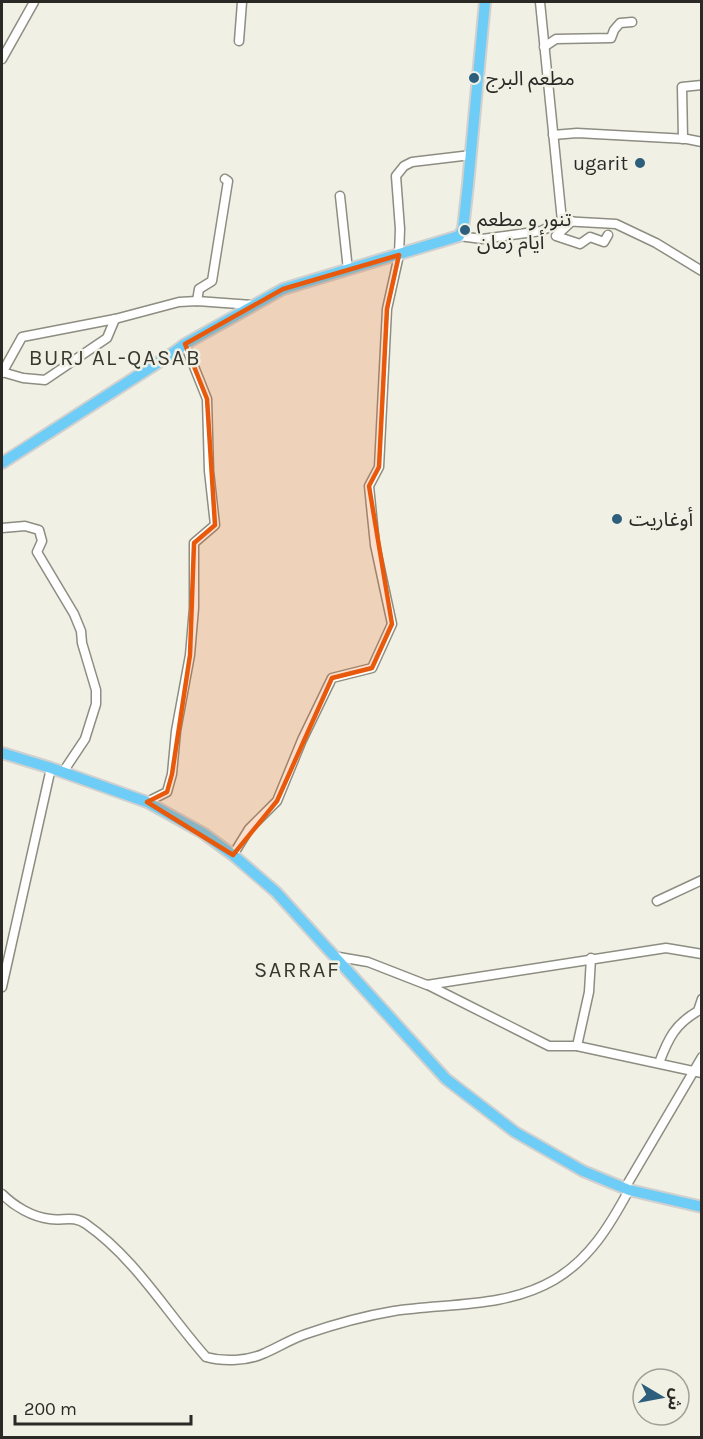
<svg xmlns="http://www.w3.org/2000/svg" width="703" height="1439" font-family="Karla,'Noto Sans Arabic',sans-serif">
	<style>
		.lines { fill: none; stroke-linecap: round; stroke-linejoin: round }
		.minor-casing { stroke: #8d8d82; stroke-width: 11 }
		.major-casing { stroke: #d0d0cf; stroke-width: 14 }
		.minor { stroke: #fff; stroke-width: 8 }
		.major { stroke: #6dcdf7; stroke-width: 10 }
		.marked { fill: #e8590c; fill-opacity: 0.2; stroke: #e8590c; stroke-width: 4.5; stroke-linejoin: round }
		.poi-dot { fill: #2d5f7c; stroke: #f1f0e5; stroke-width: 2 }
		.labels { text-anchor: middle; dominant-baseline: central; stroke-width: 5; stroke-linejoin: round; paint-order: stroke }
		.poi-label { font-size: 20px; fill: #2a2925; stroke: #f1f0e5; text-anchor: start }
		.quarter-label { font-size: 22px; letter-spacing: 1.5px; fill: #39382f; stroke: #f1f0e5 }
	</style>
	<rect width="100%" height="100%" fill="#f1f0e5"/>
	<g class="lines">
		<defs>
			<g id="minor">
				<polyline points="540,2 562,221"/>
				<polyline points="239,41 242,2"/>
				<polyline points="544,47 556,39 611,38 614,30 620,23 632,22"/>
				<polyline points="2,59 34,2"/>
				<polyline points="553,135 577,133 687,139 702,142"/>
				<polyline points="683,139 682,87 702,85"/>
				<polyline points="340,196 348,270"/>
				<polyline points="572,221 556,236 580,244 590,237 604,242 608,235"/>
				<polyline points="459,236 482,239 541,231 562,221 616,224 656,243 702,271"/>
				<polyline points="197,301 199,289 212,281 228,181 225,179"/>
				<polyline points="2,372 23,378 45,380 107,338 115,319"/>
				<polyline points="2,373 22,337 115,319 179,302 197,301 252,305"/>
				<polyline points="2,528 25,526 39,530 42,541 37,552 74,614 81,631 82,643 96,690 96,704 85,739 63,772"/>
				<polyline points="147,802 167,792 172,774 176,731 190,655 194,608 194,543 215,525 209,471 207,399 185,344"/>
				<polyline points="233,855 249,829 277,801 302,740 332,678 372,668 392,624 375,545 369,486 379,467 387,309 399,255 400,229 396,176 404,166 412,162 471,155"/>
				<polyline points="657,901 702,880"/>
				<polyline points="333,956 368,962 427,985 666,948 702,954"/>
				<polyline points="428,985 549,1046 577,1046 702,1073"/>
				<polyline points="2,987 51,768"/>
				<polyline points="577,1046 589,992 591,958"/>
				<path d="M659 1063C668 1039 675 1024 698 1011L702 999"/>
				<polyline points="625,1188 702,1057"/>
				<path d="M2 1194C14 1206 32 1217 50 1219 63 1221 74 1215 86 1224 136 1259 166 1312 206 1357 224 1362 248 1361 265 1353 279 1347 291 1339 306 1334 335 1324 364 1316 394 1311 448 1303 506 1308 554 1280 590 1259 610 1225 629 1190"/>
			</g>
			<g id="major">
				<polyline points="2,463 173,353 185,344 283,289 459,236 463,229 468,184 485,2"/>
				<polyline points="2,753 51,768 147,802 203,833 233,855 276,892 446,1079 515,1132 583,1171 629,1190 702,1207"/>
			</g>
		</defs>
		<!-- minor casing -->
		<use href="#minor" class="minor-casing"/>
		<!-- major casing -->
		<use href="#major" class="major-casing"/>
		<!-- minor -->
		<use href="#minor" class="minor"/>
		<!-- major -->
		<use href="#major" class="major"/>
	</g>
	<!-- marked area -->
	<path class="marked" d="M399 255 387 309 379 467 369 486 392 624 372 668 332 678 277 801 233 855 147 802 167 792 172 774 190 655 194 543 215 525 207 399 185 344 283 289Z"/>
	<!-- markers -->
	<g class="poi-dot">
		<circle cx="474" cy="78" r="6"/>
		<circle cx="640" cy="163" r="6"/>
		<circle cx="465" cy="230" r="6"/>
		<circle cx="617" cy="519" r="6"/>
	</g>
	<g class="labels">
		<!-- poi labels -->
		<g class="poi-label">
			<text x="486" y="78">مطعم البرج</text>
			<text x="628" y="163" text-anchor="end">ugarit</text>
			<text x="477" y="219">تنور و مطعم<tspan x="477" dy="23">أيام زمان</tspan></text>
			<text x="629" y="519">أوغاريت</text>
		</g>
		<!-- quarter labels -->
		<g class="quarter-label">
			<text x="115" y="358">BURJ AL-QASAB</text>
			<text x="297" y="970">SARRAF</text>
		</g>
	</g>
	<!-- border -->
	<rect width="703" height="1439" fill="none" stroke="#2a2925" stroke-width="6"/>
	<!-- north arrow -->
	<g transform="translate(661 1397) rotate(100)"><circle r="28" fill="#f1f0e5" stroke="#a1a098" stroke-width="1.5"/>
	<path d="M0-4.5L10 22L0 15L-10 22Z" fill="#2d5f7c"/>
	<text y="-9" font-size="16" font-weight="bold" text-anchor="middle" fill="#2a2925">ش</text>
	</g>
	<!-- scale -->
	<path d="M15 1415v9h176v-9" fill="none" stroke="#2a2925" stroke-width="3"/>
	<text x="24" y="1415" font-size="18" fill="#2a2925" stroke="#f1f0e5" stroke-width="4.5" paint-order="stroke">200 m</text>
</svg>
